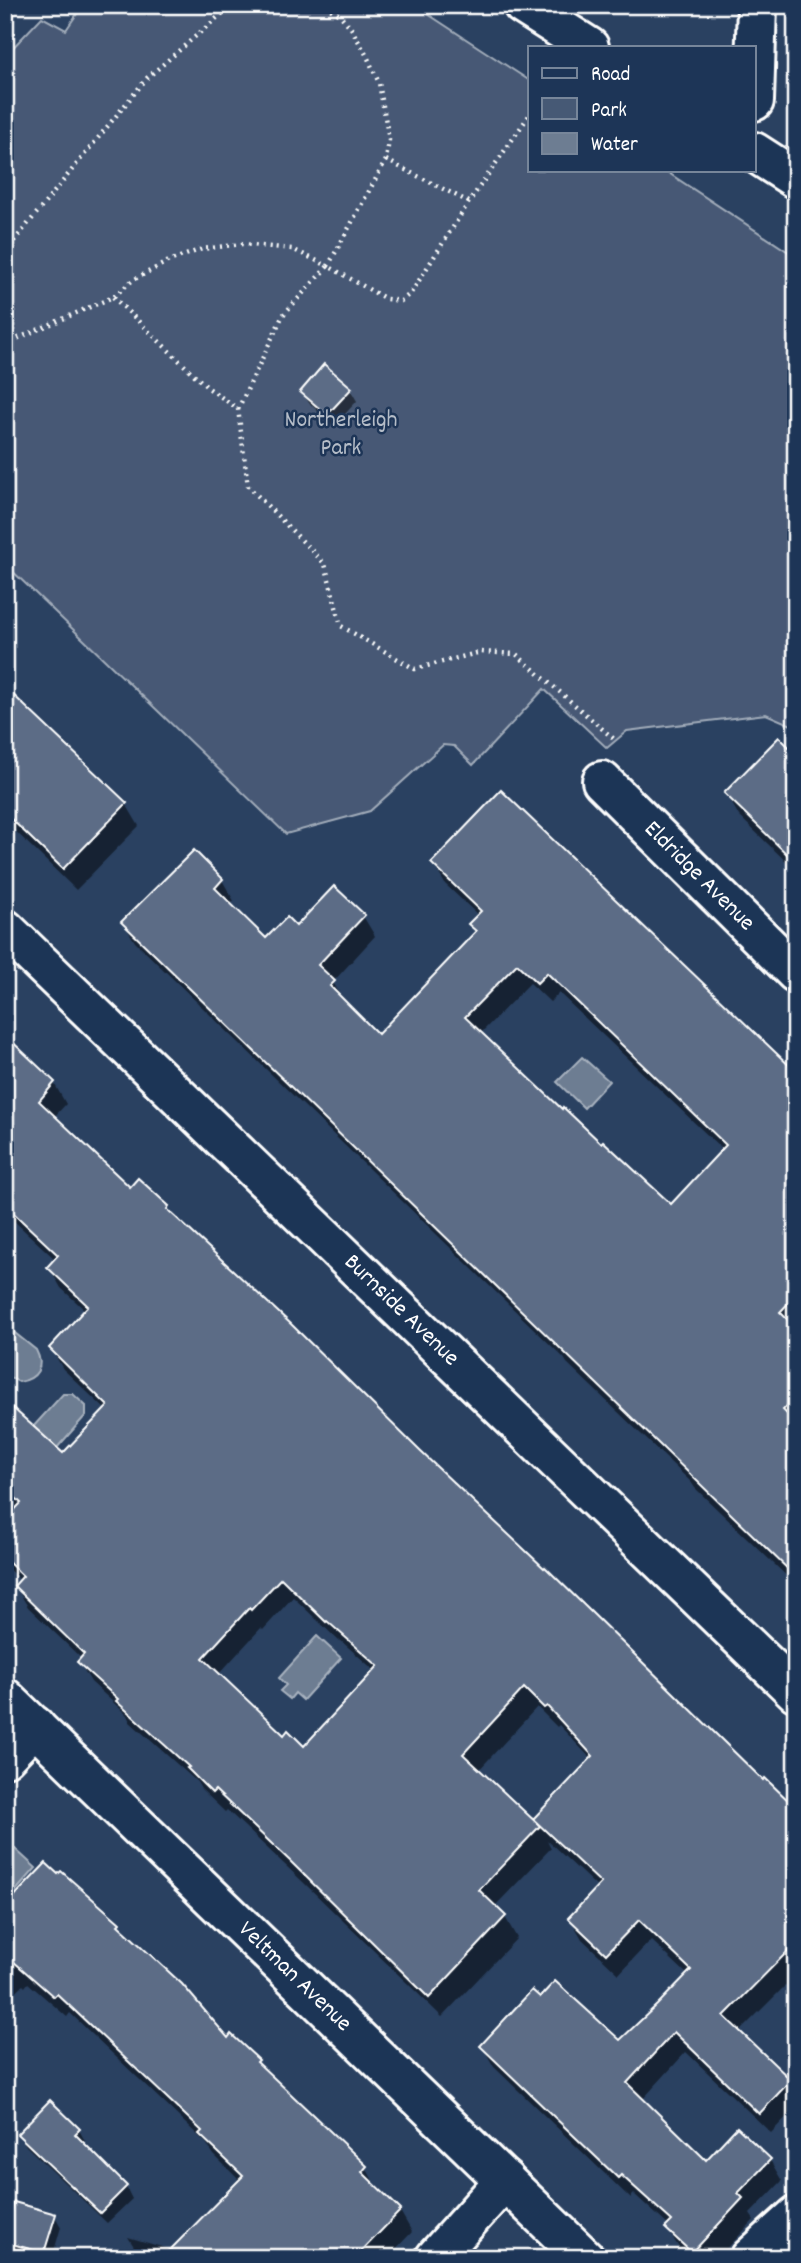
<svg xmlns="http://www.w3.org/2000/svg" width="801" height="2263" font-family="Dekko,sans-serif">
	<style>
		.green { fill: #465975; stroke: #a2acba; stroke-width: 2 }
		.water { fill: #6d7d92; stroke: #a7b1be; stroke-width: 2 }
		.shadow { fill: #0007; fill-rule: evenodd }
		.building { fill: #5b6c86; stroke: #fff; stroke-width: 2; fill-rule: evenodd }
		.lines { fill: none; stroke-linecap: round; stroke-linejoin: round }
		.minor-casing { stroke: #fff; stroke-width: 44 }
		.path { stroke: #fff; stroke-width: 4.5; stroke-dasharray: 2 5; stroke-linecap: butt }
		.minor { stroke: #1d3557; stroke-width: 38 }
		.labels { text-anchor: middle; dominant-baseline: central; stroke-width: 5; stroke-linejoin: round; paint-order: stroke }
		.park-label { font-size: 24px; fill: #b5bdc8; stroke: #1d3557 }
		.street-label { font-size: 24px; fill: #fff; stroke: #1d3557 }
	</style>
	<rect width="100%" height="100%" fill="#2a4161"/>
	<filter id="ink" filterUnits="userSpaceOnUse"><feTurbulence type="fractalNoise" baseFrequency=".0143" numOctaves="2"/><feDisplacementMap in="SourceGraphic" scale="14" xChannelSelector="R" yChannelSelector="G"/><feConvolveMatrix kernelMatrix="1 2 1 2 8 2 1 2 1" color-interpolation-filters="sRGB"/></filter>
	<g filter="url(#ink)">
		<!-- green -->
		<polygon class="green" points="83,5 414,5 530,81 530,170 664,170 796,257 796,727 766,714 627,731 607,748 544,689 473,765 454,746 443,745 370,811 286,834 5,564 5,56 42,17 66,30"/>
		<!-- water -->
		<g class="water">
			<polygon points="582,1057 609,1081 584,1108 557,1082"/>
			<path d="M5 1325 36 1350C45 1367 37 1379 19 1382L5 1375Z"/>
			<polygon points="63,1394 73,1394 86,1406 86,1415 56,1449 32,1428"/>
			<polygon points="317,1636 341,1658 303,1700 295,1693 290,1699 280,1691 286,1685 279,1678"/>
			<polygon points="14,1848 36,1868 5,1903 5,1858"/>
		</g>
		<!-- shadow -->
		<g class="shadow">
			<polygon points="350,389 357,401 334,426 309,403 302,392"/>
			<polygon points="5,687 126,804 139,826 76,890 5,821"/>
			<polygon points="796,756 796,871 739,816 726,793"/>
			<path d="M194 852 222 880 234 901 230 905 266 940 296 929 363 916 375 936 333 982 345 1004 379 1036 476 934 470 924 479 916 445 884 433 863 796 1077V1585L695 1488 691 1482 567 1363 564 1358 135 942 123 922ZM530 983 550 1002 559 993 723 1150 671 1206 562 1111 480 1034Z"/>
			<path d="M5 1037 54 1083 66 1104 54 1117 130 1189 167 1208 172 1216 544 1571 545 1569 796 1812V1975L739 2032 790 2081 796 2091V2107L771 2133 686 2052 642 2100 706 2162 770 2160 782 2181 750 2214 754 2220 718 2258H689L679 2248 667 2228 669 2226 634 2194 630 2198 494 2067 482 2046 540 2000 620 2042 688 1975 651 1940 619 1974 582 1939 570 1918 598 1888 547 1840 551 1848 494 1907 505 1917 517 1938 442 2017 303 1882 227 1810 225 1812 201 1789 197 1782 130 1722 127 1715 91 1682 79 1662 82 1659 28 1607 16 1587 21 1581 5 1566V1522L10 1517 5 1513V1403L63 1456 106 1410 63 1369 51 1348 86 1311 61 1288 49 1267 56 1260 14 1221 5 1229ZM293 1597 339 1641 340 1640 375 1671 304 1748 284 1737 218 1675 261 1628 263 1630ZM537 1707 557 1727 559 1725 592 1760 535 1819 539 1828 478 1771Z"/>
			<polygon points="5,1909 119,1924 124,1933 228,2041 257,2061 261,2068 366,2167 377,2189 400,2211 412,2232 387,2258 141,2258 128,2237 172,2250 240,2181 214,2155 206,2143 70,2013 67,2017 28,1983 25,1987 23,1985 5,2002"/>
			<polygon points="79,2130 85,2141 82,2144 126,2187 132,2199 107,2223 26,2146 19,2134"/>
			<polygon points="55,2216 61,2227 52,2258 29,2258 11,2253 5,2242"/>
		</g>
		<!-- building -->
		<g class="building">
			<polygon points="324,364 352,388 327,415 300,392"/>
			<polygon points="5,687 127,803 63,869 5,813"/>
			<polygon points="779,737 796,754 796,863 724,793"/>
			<path d="M501 790 796 1072V1295L780 1312 796 1328V1397L783 1410 796 1423V1577L121 922 194 850 223 879 215 888 266 938 287 917 296 926 334 886 365 915 318 965 335 981 330 986 378 1034 476 931 468 924 481 911 431 863ZM517 964 537 983 547 973 726 1145 671 1204 603 1141 601 1143 563 1107 562 1109 465 1017Z"/>
			<path d="M5 1035 55 1082 39 1101 130 1187 138 1178 169 1206 167 1209 291 1324 420 1451 544 1568 545 1567 763 1780 765 1778 796 1808V1943L724 2016 791 2080 759 2114 674 2032 627 2083 706 2160 737 2127 771 2159 738 2193 743 2198 692 2253 665 2228 672 2221 621 2175 618 2178 480 2046 532 1990 540 1997 555 1981 620 2040 657 2005 691 1970 639 1920 606 1954 568 1918 601 1883 533 1819 593 1756 547 1706 544 1708 524 1688 463 1754 540 1826 479 1890 506 1916 429 1998 290 1861 215 1790 212 1793 187 1768 189 1767 116 1701 118 1699 77 1662 84 1654 14 1586 23 1576 5 1559V1520L21 1503 5 1488V1401L63 1453 108 1406 49 1348 88 1306 47 1267 58 1255 5 1205ZM281 1578 326 1622 327 1621 378 1666 304 1746 288 1730 284 1735 203 1658 249 1608 251 1610Z"/>
			<polygon points="46,1863 58,1874 61,1871 120,1923 118,1925 182,1984 228,2038 231,2034 259,2060 257,2062 367,2166 362,2172 401,2210 355,2258 162,2258 243,2176 199,2134 202,2131 57,1994 54,1997 5,1954 5,1906"/>
			<polygon points="50,2100 80,2129 75,2134 127,2186 100,2213 17,2134"/>
			<polygon points="14,2202 56,2214 44,2253 5,2242 5,2235"/>
		</g>
		<g class="lines">
			<defs>
				<g id="minor">
					<polyline points="523,5 589,47"/>
					<polyline points="754,101 757,5"/>
					<polyline points="754,152 796,179"/>
					<path id="s1" d="M602 781 796 973"/>
					<path id="s2" d="M5 929 796 1692"/>
					<path id="s3" d="M5 1698 585 2258"/>
					<polyline points="5,1757 35,1726"/>
					<polyline points="435,2258 505,2180"/>
					<polyline points="750,2258 796,2216"/>
				</g>
			</defs>
			<!-- minor casing -->
			<use href="#minor" class="minor-casing"/>
			<!-- path -->
			<g class="path">
				<polyline points="386,160 469,202"/>
				<polyline points="5,252 147,78 225,11 227,5"/>
				<polyline points="113,297 207,387 238,409 248,486 325,564 341,626 415,669 481,652 516,654 614,739"/>
				<polyline points="5,344 113,297 133,280 169,261 202,249 242,244 292,249 328,266 386,160 389,140 379,83 367,56 351,28 341,16 324,5"/>
				<polyline points="238,409 283,315 328,266 386,299 401,301 411,293 469,202 530,114"/>
			</g>
			<!-- minor -->
			<use href="#minor" class="minor"/>
		</g>
	</g>
	<g class="labels">
		<!-- park labels -->
		<g class="park-label">
			<text x="341" y="421">Northerleigh<tspan x="341" dy="28">Park</tspan></text>
		</g>
		<!-- street labels -->
		<g class="street-label">
			<text stroke="none"><textPath href="#s1" startOffset="136">Eldridge Avenue</textPath></text>
			<text stroke="none"><textPath href="#s2" startOffset="550">Burnside Avenue</textPath></text>
			<text stroke="none"><textPath href="#s3" startOffset="402">Veltman Avenue</textPath></text>
		</g>
	</g>
	<!-- margin -->
	<rect width="801" height="2263" fill="none" stroke="#1d3557" stroke-width="28"/>
	<rect x="14" y="14" width="773" height="2235" fill="none" stroke="#fff" stroke-width="2.5" filter="url(#ink)"/>
	<!-- legend -->
	<rect x="528" y="46" width="228" height="126" fill="#1d3557" stroke="#77869a" stroke-width="2"/>
	<rect x="542" y="68" width="35" height="10" fill="#1d3557" stroke="#77869a" stroke-width="2"/>
	<text x="591" y="80" font-size="21" fill="#ffffff">Road</text>
	<rect x="542" y="98" width="35" height="21" fill="#465975" stroke="#77869a" stroke-width="2"/>
	<text x="591" y="116" font-size="21" fill="#ffffff">Park</text>
	<rect x="542" y="133" width="35" height="21" fill="#6d7d92" stroke="#77869a" stroke-width="2"/>
	<text x="591" y="150" font-size="21" fill="#ffffff">Water</text>
</svg>
